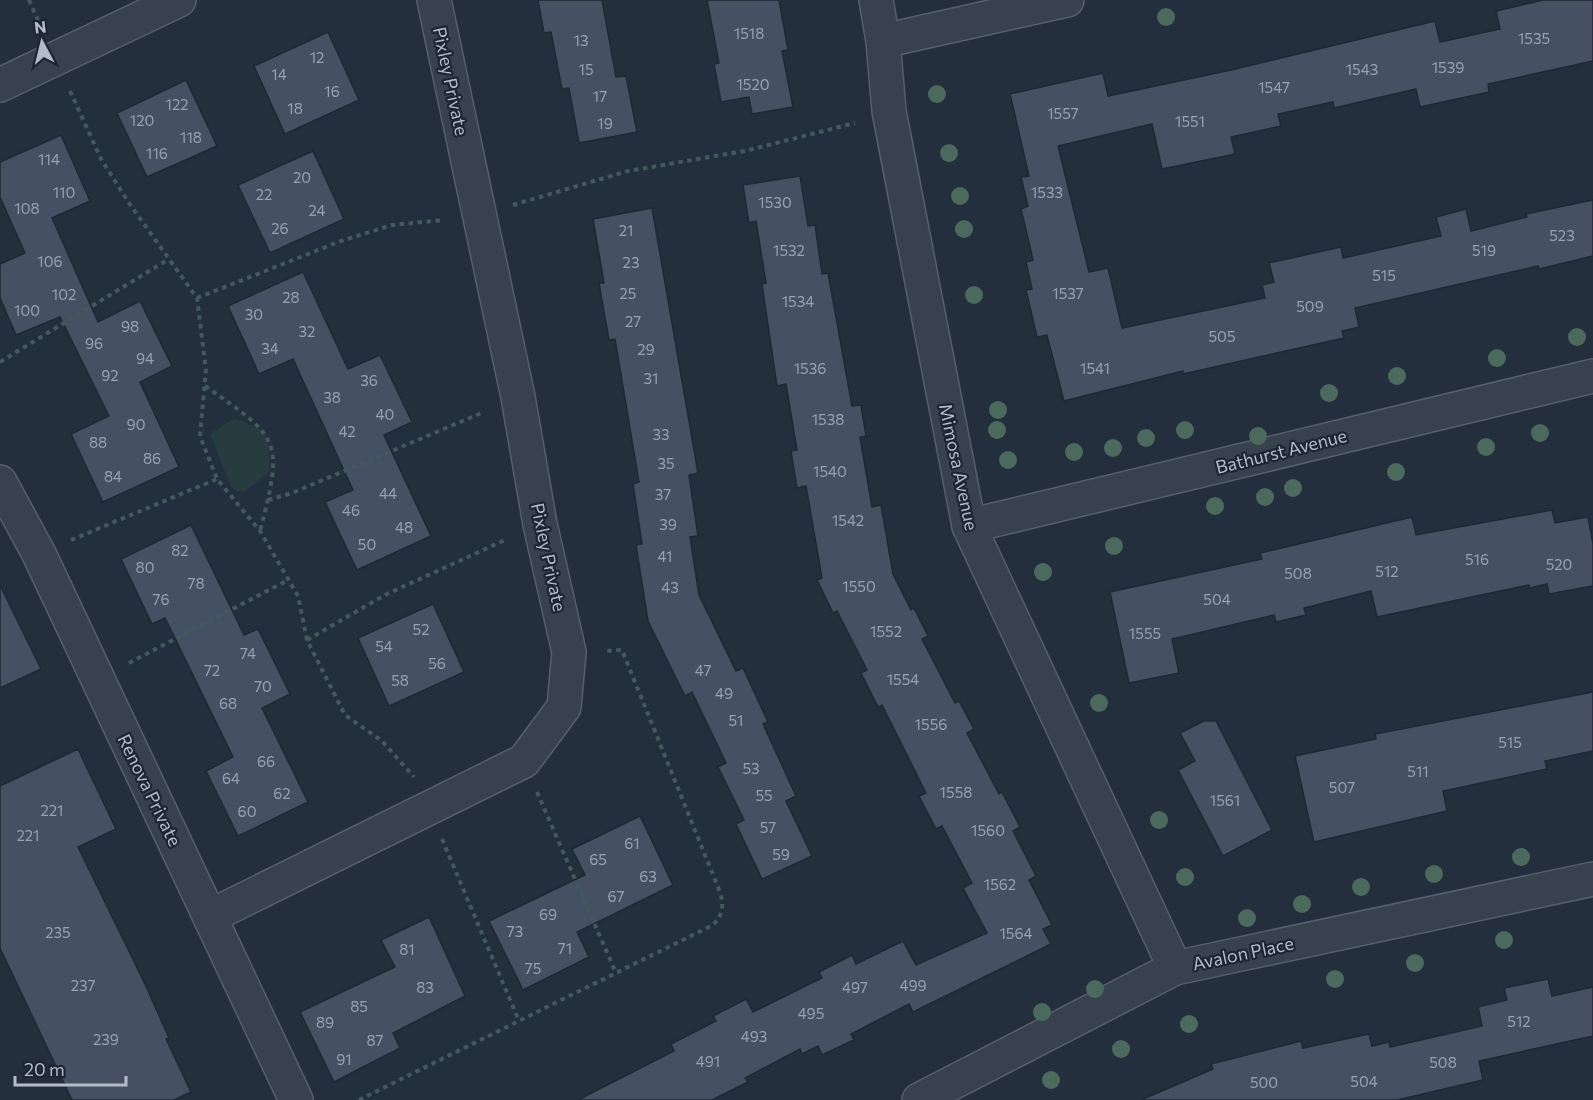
<svg xmlns="http://www.w3.org/2000/svg" width="1593" height="1100" font-family="Commissioner,sans-serif">
	<style>
		.green { fill: #263c3f }
		.building { fill: #455162; stroke: #1f2835; stroke-width: 1.5 }
		.lines { fill: none; stroke-linecap: round; stroke-linejoin: round }
		.minor-casing { stroke: #565f6c; stroke-width: 36 }
		.path { stroke: #44595c; stroke-width: 4; stroke-dasharray: 4.5 4.5; stroke-linecap: butt }
		.minor { stroke: #38414e; stroke-width: 33 }
		.tree { fill: #4b6a5d }
		.labels { text-anchor: middle; dominant-baseline: central; stroke-width: 4.5; stroke-linejoin: round; paint-order: stroke }
		.number-label { font-size: 15px; fill: #98a1af }
		.street-label { font-size: 18px; fill: #b4bcc9; stroke: #1d2633 }
	</style>
	<rect width="100%" height="100%" fill="#242f3e"/>
	<!-- green -->
	<polygon class="green" points="235,418 263,431 268,443 270,471 244,492 238,492 231,487 210,434"/>
	<!-- building -->
	<g class="building">
		<polygon points="538,0 602,0 616,77 626,76 637,132 579,143 569,88 562,89 551,32 544,33"/>
		<polygon points="707,0 779,0 788,50 782,51 793,107 752,114 749,97 721,102 714,64 719,63"/>
		<polygon points="1543,0 1593,0 1593,61 1488,84 1489,92 1420,107 1416,89 1334,108 1333,102 1278,114 1281,126 1231,137 1235,154 1162,169 1152,124 1058,146 1089,272 1108,268 1122,328 1265,298 1262,285 1274,282 1269,263 1341,247 1343,258 1441,236 1436,217 1466,209 1471,231 1527,217 1526,214 1593,200 1593,256 1539,269 1538,266 1355,308 1359,327 1342,331 1344,338 1183,374 1183,371 1064,401 1047,335 1037,337 1026,290 1032,289 1026,262 1033,260 1021,209 1028,206 1021,177 1029,176 1010,94 1103,73 1108,96 1231,70 1435,21 1440,42 1500,29 1496,11"/>
		<polygon points="328,32 359,100 285,134 254,66"/>
		<polygon points="186,80 217,146 147,177 117,113"/>
		<polygon points="61,135 90,201 52,218 98,322 140,301 172,366 140,382 179,467 103,502 71,434 109,416 60,317 16,335 0,298 0,264 25,253 0,197 0,162"/>
		<polygon points="313,151 344,219 270,253 238,185"/>
		<polygon points="800,176 808,226 815,225 822,274 828,273 852,406 861,405 866,436 860,437 872,507 881,505 893,574 911,610 914,608 928,636 922,639 955,703 959,701 974,729 967,733 999,794 1002,792 1020,827 1013,831 1036,876 1029,880 1052,925 1043,929 1051,944 913,1012 909,1004 851,1034 854,1040 822,1055 818,1046 802,1054 800,1049 745,1078 748,1082 712,1100 578,1100 674,1051 671,1044 716,1021 713,1016 746,999 753,1012 822,978 819,972 852,955 856,964 903,941 916,965 987,933 963,888 972,883 942,826 936,829 919,796 926,793 882,705 878,707 861,673 867,670 837,611 833,613 817,580 822,578 806,486 797,488 791,451 797,450 786,384 777,386 762,284 766,283 756,221 749,223 743,185"/>
		<polygon points="652,208 698,473 689,475 698,536 690,537 699,595 736,671 743,668 768,722 763,724 796,796 786,801 812,856 762,879 736,824 744,820 718,767 726,763 692,692 685,696 648,621 636,545 642,544 633,484 639,482 615,339 609,340 604,312 599,283 604,283 593,219"/>
		<polygon points="303,272 348,369 380,355 412,422 384,435 431,536 357,570 325,502 353,490 293,359 259,374 228,306"/>
		<polygon points="1552,510 1555,523 1588,517 1593,544 1593,586 1549,594 1547,584 1529,588 1529,585 1377,617 1371,591 1304,608 1306,615 1276,622 1274,615 1172,639 1179,673 1129,683 1110,592 1262,559 1260,553 1412,517 1416,535"/>
		<polygon points="191,525 244,635 258,629 290,694 262,708 308,802 238,836 206,771 233,757 165,618 152,624 121,559"/>
		<polygon points="0,585 41,669 0,688"/>
		<polygon points="433,604 464,672 389,706 358,638"/>
		<polygon points="1593,692 1593,751 1545,761 1547,769 1443,791 1447,811 1314,842 1295,756 1376,739 1375,734"/>
		<polygon points="1204,721 1216,721 1272,830 1223,856 1178,770 1195,761 1180,733"/>
		<polygon points="78,749 116,829 78,847 145,984 169,1038 166,1039 191,1092 174,1100 72,1100 0,948 0,786"/>
		<polygon points="640,816 673,885 577,932 589,957 523,990 489,921 585,875 572,849"/>
		<polygon points="429,917 465,996 393,1033 400,1048 334,1082 300,1012 395,967 381,940"/>
		<polygon points="1548,979 1552,996 1593,987 1593,1036 1479,1061 1483,1080 1397,1100 1141,1100 1213,1069 1211,1064 1301,1041 1303,1048 1369,1034 1372,1046 1389,1042 1390,1047 1482,1026 1478,1007 1507,1000 1504,988"/>
	</g>
	<g class="lines">
		<defs>
			<g id="minor">
				<polyline points="876,0 883,41 889,111 969,526 1175,968"/>
				<polyline points="883,41 1067,0"/>
				<polyline points="0,85 179,0"/>
				<polyline points="0,482 39,554 296,1100"/>
				<polyline points="969,526 1593,376"/>
				<polyline points="211,916 524,761 564,707 569,652 540,524 518,397 434,0"/>
				<polyline points="919,1100 1175,968 1593,879"/>
			</g>
		</defs>
		<!-- minor casing -->
		<use href="#minor" class="minor-casing"/>
		<!-- path -->
		<g class="path">
			<polyline points="29,0 41,27"/>
			<polyline points="70,91 101,159 129,203 197,298 206,370 200,436 217,479 260,531 298,596 307,640 345,715 382,741 414,777"/>
			<polyline points="513,205 628,171 745,151 855,123"/>
			<polyline points="197,298 341,241 392,225 444,220"/>
			<polyline points="0,362 169,259"/>
			<path d="M205 386C280 438 284 440 260 531"/>
			<polyline points="268,500 292,493 484,412"/>
			<polyline points="71,540 217,479"/>
			<polyline points="307,640 385,595 507,539"/>
			<polyline points="129,663 288,580"/>
			<polyline points="537,792 616,973"/>
			<polyline points="442,839 519,1021"/>
			<path d="M359 1100 713 925C723 915 724 905 720 892L622 650 605 651"/>
		</g>
		<!-- minor -->
		<use href="#minor" class="minor"/>
	</g>
	<!-- trees -->
	<g class="tree">
		<circle cx="1166" cy="17" r="9"/>
		<circle cx="937" cy="94" r="9"/>
		<circle cx="949" cy="153" r="9"/>
		<circle cx="960" cy="196" r="9"/>
		<circle cx="964" cy="229" r="9"/>
		<circle cx="974" cy="295" r="9"/>
		<circle cx="1577" cy="337" r="9"/>
		<circle cx="1497" cy="358" r="9"/>
		<circle cx="1397" cy="376" r="9"/>
		<circle cx="1329" cy="393" r="9"/>
		<circle cx="998" cy="410" r="9"/>
		<circle cx="997" cy="430" r="9"/>
		<circle cx="1185" cy="430" r="9"/>
		<circle cx="1540" cy="433" r="9"/>
		<circle cx="1258" cy="436" r="9"/>
		<circle cx="1146" cy="438" r="9"/>
		<circle cx="1486" cy="447" r="9"/>
		<circle cx="1113" cy="448" r="9"/>
		<circle cx="1074" cy="452" r="9"/>
		<circle cx="1008" cy="460" r="9"/>
		<circle cx="1396" cy="472" r="9"/>
		<circle cx="1293" cy="488" r="9"/>
		<circle cx="1265" cy="497" r="9"/>
		<circle cx="1215" cy="506" r="9"/>
		<circle cx="1114" cy="546" r="9"/>
		<circle cx="1043" cy="572" r="9"/>
		<circle cx="1099" cy="703" r="9"/>
		<circle cx="1159" cy="820" r="9"/>
		<circle cx="1521" cy="857" r="9"/>
		<circle cx="1434" cy="874" r="9"/>
		<circle cx="1185" cy="877" r="9"/>
		<circle cx="1361" cy="887" r="9"/>
		<circle cx="1302" cy="904" r="9"/>
		<circle cx="1247" cy="918" r="9"/>
		<circle cx="1504" cy="940" r="9"/>
		<circle cx="1415" cy="963" r="9"/>
		<circle cx="1335" cy="979" r="9"/>
		<circle cx="1095" cy="989" r="9"/>
		<circle cx="1042" cy="1012" r="9"/>
		<circle cx="1189" cy="1024" r="9"/>
		<circle cx="1121" cy="1049" r="9"/>
		<circle cx="1051" cy="1080" r="9"/>
	</g>
	<g class="labels">
		<!-- number labels -->
		<g class="number-label">
			<text x="749" y="33">1518</text>
			<text x="1534" y="38">1535</text>
			<text x="581" y="40">13</text>
			<text x="317" y="57">12</text>
			<text x="1448" y="67">1539</text>
			<text x="586" y="69">15</text>
			<text x="1362" y="69">1543</text>
			<text x="279" y="74">14</text>
			<text x="753" y="84">1520</text>
			<text x="1274" y="87">1547</text>
			<text x="332" y="91">16</text>
			<text x="600" y="96">17</text>
			<text x="177" y="104">122</text>
			<text x="295" y="108">18</text>
			<text x="1063" y="113">1557</text>
			<text x="142" y="120">120</text>
			<text x="1190" y="121">1551</text>
			<text x="605" y="123">19</text>
			<text x="191" y="137">118</text>
			<text x="157" y="153">116</text>
			<text x="49" y="159">114</text>
			<text x="302" y="177">20</text>
			<text x="64" y="192">110</text>
			<text x="1047" y="192">1533</text>
			<text x="264" y="194">22</text>
			<text x="775" y="202">1530</text>
			<text x="27" y="208">108</text>
			<text x="317" y="210">24</text>
			<text x="280" y="228">26</text>
			<text x="626" y="230">21</text>
			<text x="1562" y="235">523</text>
			<text x="789" y="250">1532</text>
			<text x="1484" y="250">519</text>
			<text x="50" y="261">106</text>
			<text x="631" y="262">23</text>
			<text x="1384" y="275">515</text>
			<text x="628" y="293">25</text>
			<text x="1068" y="293">1537</text>
			<text x="64" y="294">102</text>
			<text x="291" y="297">28</text>
			<text x="798" y="301">1534</text>
			<text x="1310" y="306">509</text>
			<text x="27" y="310">100</text>
			<text x="254" y="314">30</text>
			<text x="633" y="321">27</text>
			<text x="130" y="326">98</text>
			<text x="307" y="331">32</text>
			<text x="1222" y="336">505</text>
			<text x="94" y="343">96</text>
			<text x="270" y="348">34</text>
			<text x="646" y="349">29</text>
			<text x="145" y="358">94</text>
			<text x="810" y="368">1536</text>
			<text x="1095" y="368">1541</text>
			<text x="110" y="375">92</text>
			<text x="651" y="378">31</text>
			<text x="369" y="380">36</text>
			<text x="332" y="397">38</text>
			<text x="385" y="414">40</text>
			<text x="828" y="419">1538</text>
			<text x="136" y="424">90</text>
			<text x="347" y="431">42</text>
			<text x="661" y="434">33</text>
			<text x="98" y="442">88</text>
			<text x="152" y="458">86</text>
			<text x="666" y="463">35</text>
			<text x="830" y="471">1540</text>
			<text x="113" y="476">84</text>
			<text x="388" y="493">44</text>
			<text x="663" y="494">37</text>
			<text x="351" y="510">46</text>
			<text x="848" y="520">1542</text>
			<text x="668" y="524">39</text>
			<text x="404" y="527">48</text>
			<text x="367" y="544">50</text>
			<text x="180" y="550">82</text>
			<text x="665" y="556">41</text>
			<text x="1477" y="559">516</text>
			<text x="1559" y="564">520</text>
			<text x="145" y="567">80</text>
			<text x="1387" y="571">512</text>
			<text x="1298" y="573">508</text>
			<text x="196" y="583">78</text>
			<text x="859" y="586">1550</text>
			<text x="670" y="587">43</text>
			<text x="161" y="599">76</text>
			<text x="1217" y="599">504</text>
			<text x="421" y="629">52</text>
			<text x="886" y="631">1552</text>
			<text x="1145" y="633">1555</text>
			<text x="384" y="646">54</text>
			<text x="248" y="653">74</text>
			<text x="437" y="663">56</text>
			<text x="212" y="670">72</text>
			<text x="703" y="670">47</text>
			<text x="903" y="679">1554</text>
			<text x="400" y="680">58</text>
			<text x="263" y="686">70</text>
			<text x="724" y="693">49</text>
			<text x="228" y="703">68</text>
			<text x="736" y="720">51</text>
			<text x="931" y="724">1556</text>
			<text x="1510" y="742">515</text>
			<text x="266" y="761">66</text>
			<text x="751" y="768">53</text>
			<text x="1418" y="771">511</text>
			<text x="231" y="778">64</text>
			<text x="1342" y="787">507</text>
			<text x="956" y="792">1558</text>
			<text x="282" y="793">62</text>
			<text x="764" y="795">55</text>
			<text x="1225" y="800">1561</text>
			<text x="52" y="810">221</text>
			<text x="247" y="811">60</text>
			<text x="768" y="827">57</text>
			<text x="988" y="830">1560</text>
			<text x="28" y="835">221</text>
			<text x="632" y="843">61</text>
			<text x="781" y="854">59</text>
			<text x="598" y="859">65</text>
			<text x="648" y="876">63</text>
			<text x="1000" y="884">1562</text>
			<text x="616" y="896">67</text>
			<text x="548" y="914">69</text>
			<text x="515" y="931">73</text>
			<text x="58" y="932">235</text>
			<text x="1016" y="933">1564</text>
			<text x="565" y="948">71</text>
			<text x="407" y="949">81</text>
			<text x="533" y="968">75</text>
			<text x="83" y="985">237</text>
			<text x="913" y="985">499</text>
			<text x="425" y="987">83</text>
			<text x="855" y="987">497</text>
			<text x="359" y="1006">85</text>
			<text x="811" y="1013">495</text>
			<text x="1519" y="1021">512</text>
			<text x="325" y="1022">89</text>
			<text x="754" y="1036">493</text>
			<text x="106" y="1039">239</text>
			<text x="375" y="1040">87</text>
			<text x="344" y="1059">91</text>
			<text x="708" y="1061">491</text>
			<text x="1443" y="1062">508</text>
			<text x="1364" y="1081">504</text>
			<text x="1264" y="1082">500</text>
		</g>
		<!-- street labels -->
		<g class="street-label">
			<text transform="translate(451 81) rotate(78)">Pixley Private</text>
			<text transform="translate(1281 451) rotate(-14)">Bathurst Avenue</text>
			<text transform="translate(959 467) rotate(78)">Mimosa Avenue</text>
			<text transform="translate(549 557) rotate(78)">Pixley Private</text>
			<text transform="translate(150 790) rotate(64)">Renova Private</text>
			<text transform="translate(1243 953) rotate(-12)">Avalon Place</text>
		</g>
	</g>
	<!-- north arrow -->
	<g transform="translate(42 42) rotate(353)" stroke="#1d2633" stroke-width="4.5" paint-order="stroke">
	<path d="M0-4.5L10 22L0 15L-10 22Z" fill="#b4bcc9"/>
	<text y="-9" font-size="16" font-weight="bold" text-anchor="middle" fill="#b4bcc9">N</text>
	</g>
	<!-- scale -->
	<path d="M15 1076v9h111v-9" fill="none" stroke="#b4bcc9" stroke-width="3"/>
	<text x="24" y="1076" font-size="18" fill="#b4bcc9" stroke="#1d2633" stroke-width="4.5" paint-order="stroke">20 m</text>
</svg>
